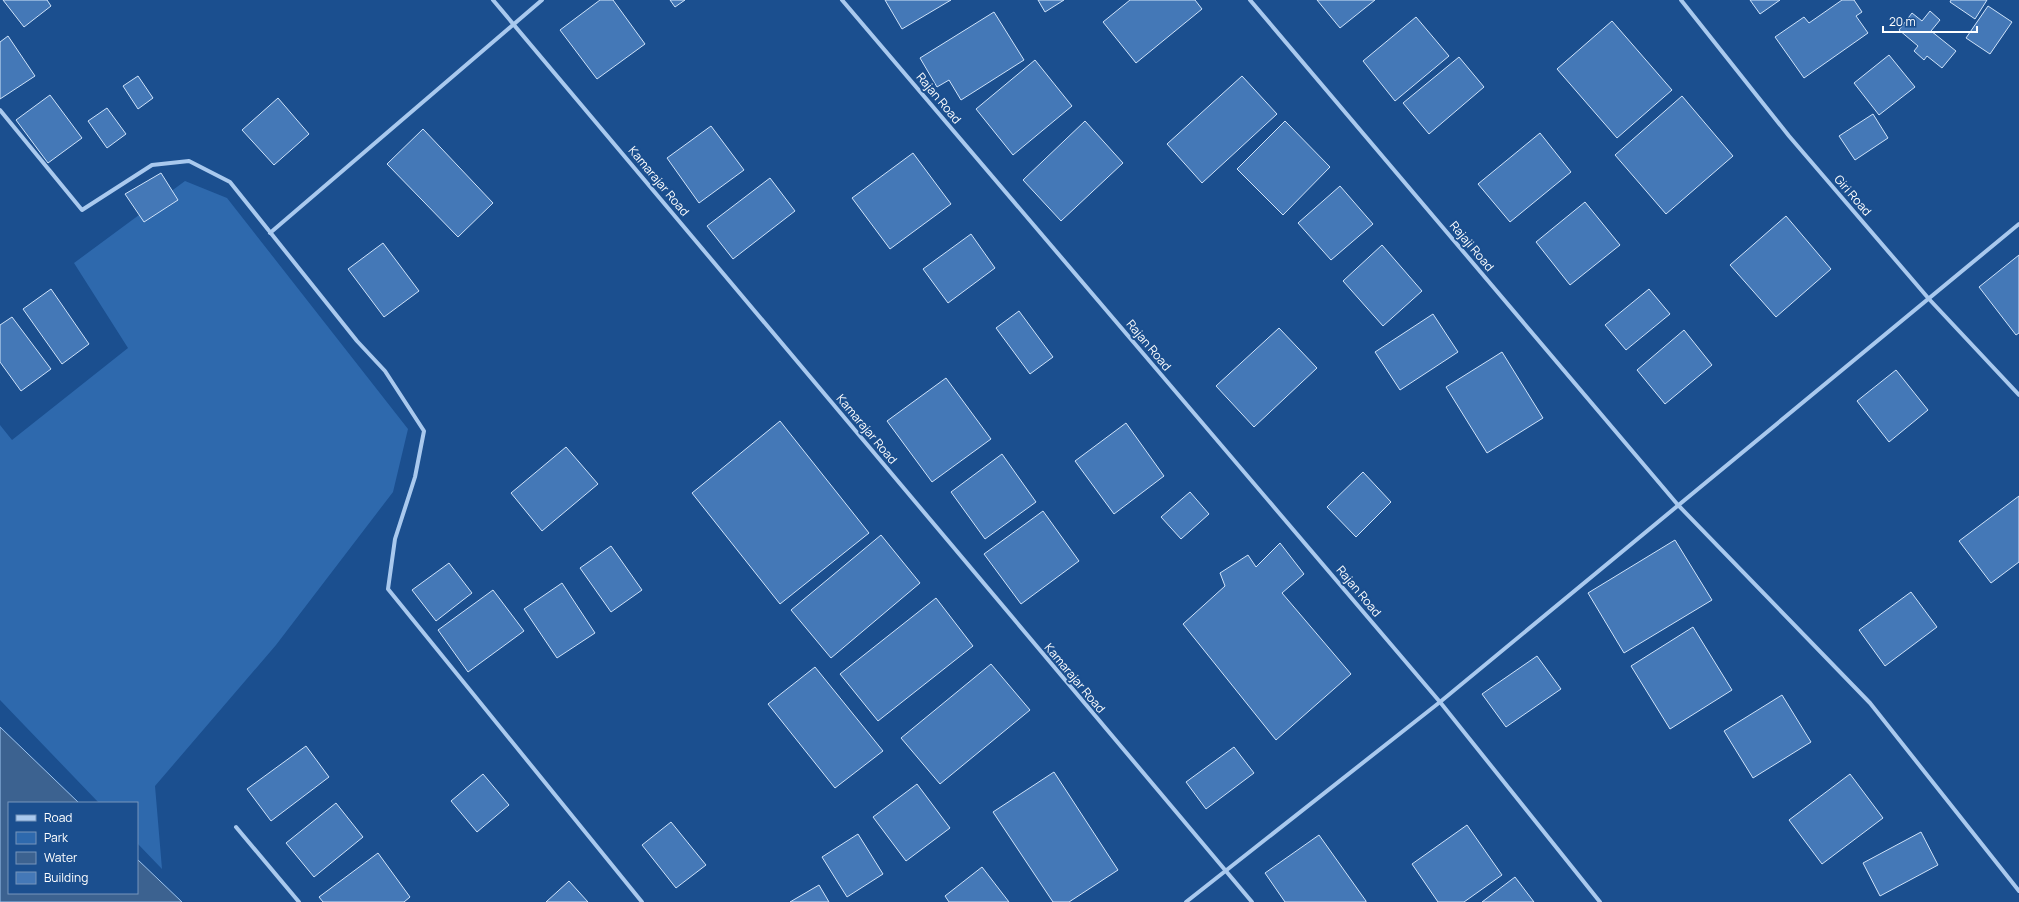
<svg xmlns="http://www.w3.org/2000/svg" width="2019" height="902" font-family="Manrope,sans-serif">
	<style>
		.green { fill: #2e69ad }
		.water { fill: #3c6290; stroke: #9cc4f0 }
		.building { fill: #4478b7; stroke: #cfe3fa }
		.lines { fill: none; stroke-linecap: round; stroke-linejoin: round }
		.street { stroke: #a9c9ee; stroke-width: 4 }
		.labels { text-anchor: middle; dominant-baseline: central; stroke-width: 4; stroke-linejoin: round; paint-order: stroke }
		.street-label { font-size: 12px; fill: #fff; stroke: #1b4f8f }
	</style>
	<rect width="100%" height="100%" fill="#1b4f8f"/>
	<!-- green -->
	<polygon class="green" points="185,181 227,198 408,429 393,492 276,645 155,786 162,869 137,843 137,803 99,803 0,700 0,425 12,440 128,348 74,263"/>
	<!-- water -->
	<polygon class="water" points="0,727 79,803 9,803 9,893 137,893 137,859 182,902 0,902"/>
	<!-- building -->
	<g class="building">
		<polygon points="3,0 47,0 51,6 24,27"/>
		<polygon points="600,0 613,0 645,44 597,79 560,30"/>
		<polygon points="670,0 685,0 675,7"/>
		<polygon points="885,0 951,0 902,29"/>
		<polygon points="1038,0 1064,0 1045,12"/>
		<polygon points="1130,0 1195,0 1202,9 1136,63 1103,22"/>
		<polygon points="1317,0 1375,0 1340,28"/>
		<polygon points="1750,0 1780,0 1760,14"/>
		<polygon points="1842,0 1854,0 1862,12 1856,16 1868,33 1804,78 1775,37 1804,17 1809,23"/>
		<polygon points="1951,0 1987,0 1975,19 1950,2"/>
		<polygon points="1988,6 2012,22 1990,54 1966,38"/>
		<polygon points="1930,11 1940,20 1931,31 1956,51 1942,68 1927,56 1924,60 1914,51 1918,46 1899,30 1912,13 1922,21"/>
		<polygon points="994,12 1024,60 961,100 949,80 937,87 920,58"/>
		<polygon points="1416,17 1449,56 1395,101 1363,61"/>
		<polygon points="1612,21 1672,90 1617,138 1557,69"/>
		<polygon points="8,36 35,76 0,99 0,42"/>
		<polygon points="1889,55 1915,87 1879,115 1854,83"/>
		<polygon points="1459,57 1484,87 1429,134 1403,103"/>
		<polygon points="1035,60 1072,106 1013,155 976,109"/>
		<polygon points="138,76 153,98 138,109 123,86"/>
		<polygon points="1242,76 1277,114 1202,183 1167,144"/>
		<polygon points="50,95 82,138 48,163 16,120"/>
		<polygon points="1682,96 1733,156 1666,214 1615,155"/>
		<polygon points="278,98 309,134 274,165 242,130"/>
		<polygon points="107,108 126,134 107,148 88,121"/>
		<polygon points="1873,114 1888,138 1855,160 1839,136"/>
		<polygon points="1085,121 1123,163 1061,221 1023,180"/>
		<polygon points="1285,121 1330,167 1283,215 1237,169"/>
		<polygon points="711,126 744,170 699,203 667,158"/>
		<polygon points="423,129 493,203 458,237 387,164"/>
		<polygon points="1540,133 1571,172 1510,222 1478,184"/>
		<polygon points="913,153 951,204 890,249 852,198"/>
		<polygon points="161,173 178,200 144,222 125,194"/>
		<polygon points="770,178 795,211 733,259 707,226"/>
		<polygon points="1340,186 1373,224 1331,260 1298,223"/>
		<polygon points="1585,202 1620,245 1570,285 1536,242"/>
		<polygon points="1786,216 1831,269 1776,317 1730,265"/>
		<polygon points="971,234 995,268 948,303 923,269"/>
		<polygon points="383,243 419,291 384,317 348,269"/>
		<polygon points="1382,245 1422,291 1383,326 1343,281"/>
		<polygon points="2019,255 2019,333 2016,335 1979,287"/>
		<polygon points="51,289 89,344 62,364 23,309"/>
		<polygon points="1649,289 1670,314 1626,350 1605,325"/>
		<polygon points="1019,311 1053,357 1030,374 996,328"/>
		<polygon points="1433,314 1458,352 1400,390 1375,352"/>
		<polygon points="12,317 51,369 21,391 0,362 0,325"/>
		<polygon points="1279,328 1317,368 1254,427 1216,386"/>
		<polygon points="1684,330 1712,365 1665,404 1637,370"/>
		<polygon points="1502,352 1543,418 1487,453 1446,387"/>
		<polygon points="1896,370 1928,410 1889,442 1857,401"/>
		<polygon points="946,378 991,439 932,482 887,421"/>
		<polygon points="780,421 869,533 780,604 692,493"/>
		<polygon points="1126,423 1164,476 1114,514 1075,461"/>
		<polygon points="566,447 598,484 542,531 511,493"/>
		<polygon points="1002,454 1036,502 985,539 951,492"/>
		<polygon points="1363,472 1391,502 1356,537 1327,507"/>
		<polygon points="1190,492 1209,514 1181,539 1161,517"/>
		<polygon points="2019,496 2019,562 1991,583 1959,541"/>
		<polygon points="1043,511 1079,561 1021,604 984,554"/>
		<polygon points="881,535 920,583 831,658 791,610"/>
		<polygon points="1675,540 1712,600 1624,653 1588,593"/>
		<polygon points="1280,543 1304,574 1282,593 1351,674 1276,740 1183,624 1225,586 1220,573 1248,555 1256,567"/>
		<polygon points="611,546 642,590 611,612 580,568"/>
		<polygon points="449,563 472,593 436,621 412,590"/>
		<polygon points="562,583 595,633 557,658 524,609"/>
		<polygon points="493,590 524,631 468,672 438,630"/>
		<polygon points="1911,592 1937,627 1885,666 1859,630"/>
		<polygon points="936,598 973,646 878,721 840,674"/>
		<polygon points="1693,627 1732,690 1670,729 1631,666"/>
		<polygon points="1537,656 1561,689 1506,727 1482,694"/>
		<polygon points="991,664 1030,710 940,784 901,738"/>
		<polygon points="815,667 883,751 835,788 768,704"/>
		<polygon points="1782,695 1811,742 1753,778 1724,731"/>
		<polygon points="306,746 329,777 271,821 247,789"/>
		<polygon points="1234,747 1254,773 1206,809 1186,782"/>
		<polygon points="1054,772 1118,870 1069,902 1053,902 993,812"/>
		<polygon points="483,774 509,805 477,832 451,801"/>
		<polygon points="1850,774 1883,818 1822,864 1789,820"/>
		<polygon points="917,784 950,828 906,861 873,817"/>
		<polygon points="336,803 363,837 314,877 286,843"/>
		<polygon points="671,822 706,865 676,888 642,845"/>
		<polygon points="1467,825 1502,875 1464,902 1438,902 1412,864"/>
		<polygon points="1921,832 1938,865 1880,896 1863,863"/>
		<polygon points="858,834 883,874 847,897 822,857"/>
		<polygon points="1319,835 1366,901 1366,902 1285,902 1265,873"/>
		<polygon points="378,853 410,897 404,902 323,902 319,897"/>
		<polygon points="982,867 1009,902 949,902 945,896"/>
		<polygon points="1515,877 1534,902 1482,902"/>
		<polygon points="569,881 588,902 546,902"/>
		<polygon points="819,885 829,902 790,902"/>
	</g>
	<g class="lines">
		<!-- street -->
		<g class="street">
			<polyline points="493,0 1252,902"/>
			<polyline points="842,0 1440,702 1600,902"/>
			<polyline points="1250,0 1678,505 1870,703 2019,891"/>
			<polyline points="1681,0 1789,136 1929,299 2019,395"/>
			<polyline points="0,110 82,210 152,165 189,161 230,182 357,341 385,371 424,431 415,477 395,539 388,589 642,902"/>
			<polyline points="270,233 542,0"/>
			<polyline points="236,827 299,902"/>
			<polyline points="1186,902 1440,702 2019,224"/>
		</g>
	</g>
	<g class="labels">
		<!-- street labels -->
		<g class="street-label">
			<text transform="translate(939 98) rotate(50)">Rajan Road</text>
			<text transform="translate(659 181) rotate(50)">Kamarajar Road</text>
			<text transform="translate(1853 195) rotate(49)">Giri Road</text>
			<text transform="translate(1472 246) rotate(50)">Rajaji Road</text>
			<text transform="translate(1149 345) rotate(50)">Rajan Road</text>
			<text transform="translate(867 429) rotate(50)">Kamarajar Road</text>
			<text transform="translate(1359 591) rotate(50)">Rajan Road</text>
			<text transform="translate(1075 678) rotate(50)">Kamarajar Road</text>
		</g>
	</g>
	<!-- legend -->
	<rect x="8" y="802" width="130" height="92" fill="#1b4f8f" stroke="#7695bc"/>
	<rect x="16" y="815" width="20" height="6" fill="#a9c9ee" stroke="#7695bc"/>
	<text x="44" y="822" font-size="12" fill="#ffffff">Road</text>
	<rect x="16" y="832" width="20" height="12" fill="#2e69ad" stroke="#7695bc"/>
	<text x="44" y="842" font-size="12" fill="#ffffff">Park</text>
	<rect x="16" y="852" width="20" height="12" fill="#3c6290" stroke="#7695bc"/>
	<text x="44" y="862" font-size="12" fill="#ffffff">Water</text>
	<rect x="16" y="872" width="20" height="12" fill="#4478b7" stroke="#7695bc"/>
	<text x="44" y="882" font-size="12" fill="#ffffff">Building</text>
	<!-- scale -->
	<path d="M1883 26v6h94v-6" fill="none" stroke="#ffffff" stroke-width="2"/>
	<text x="1889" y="26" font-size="12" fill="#ffffff" stroke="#1b4f8f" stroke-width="3" paint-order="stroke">20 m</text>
</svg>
